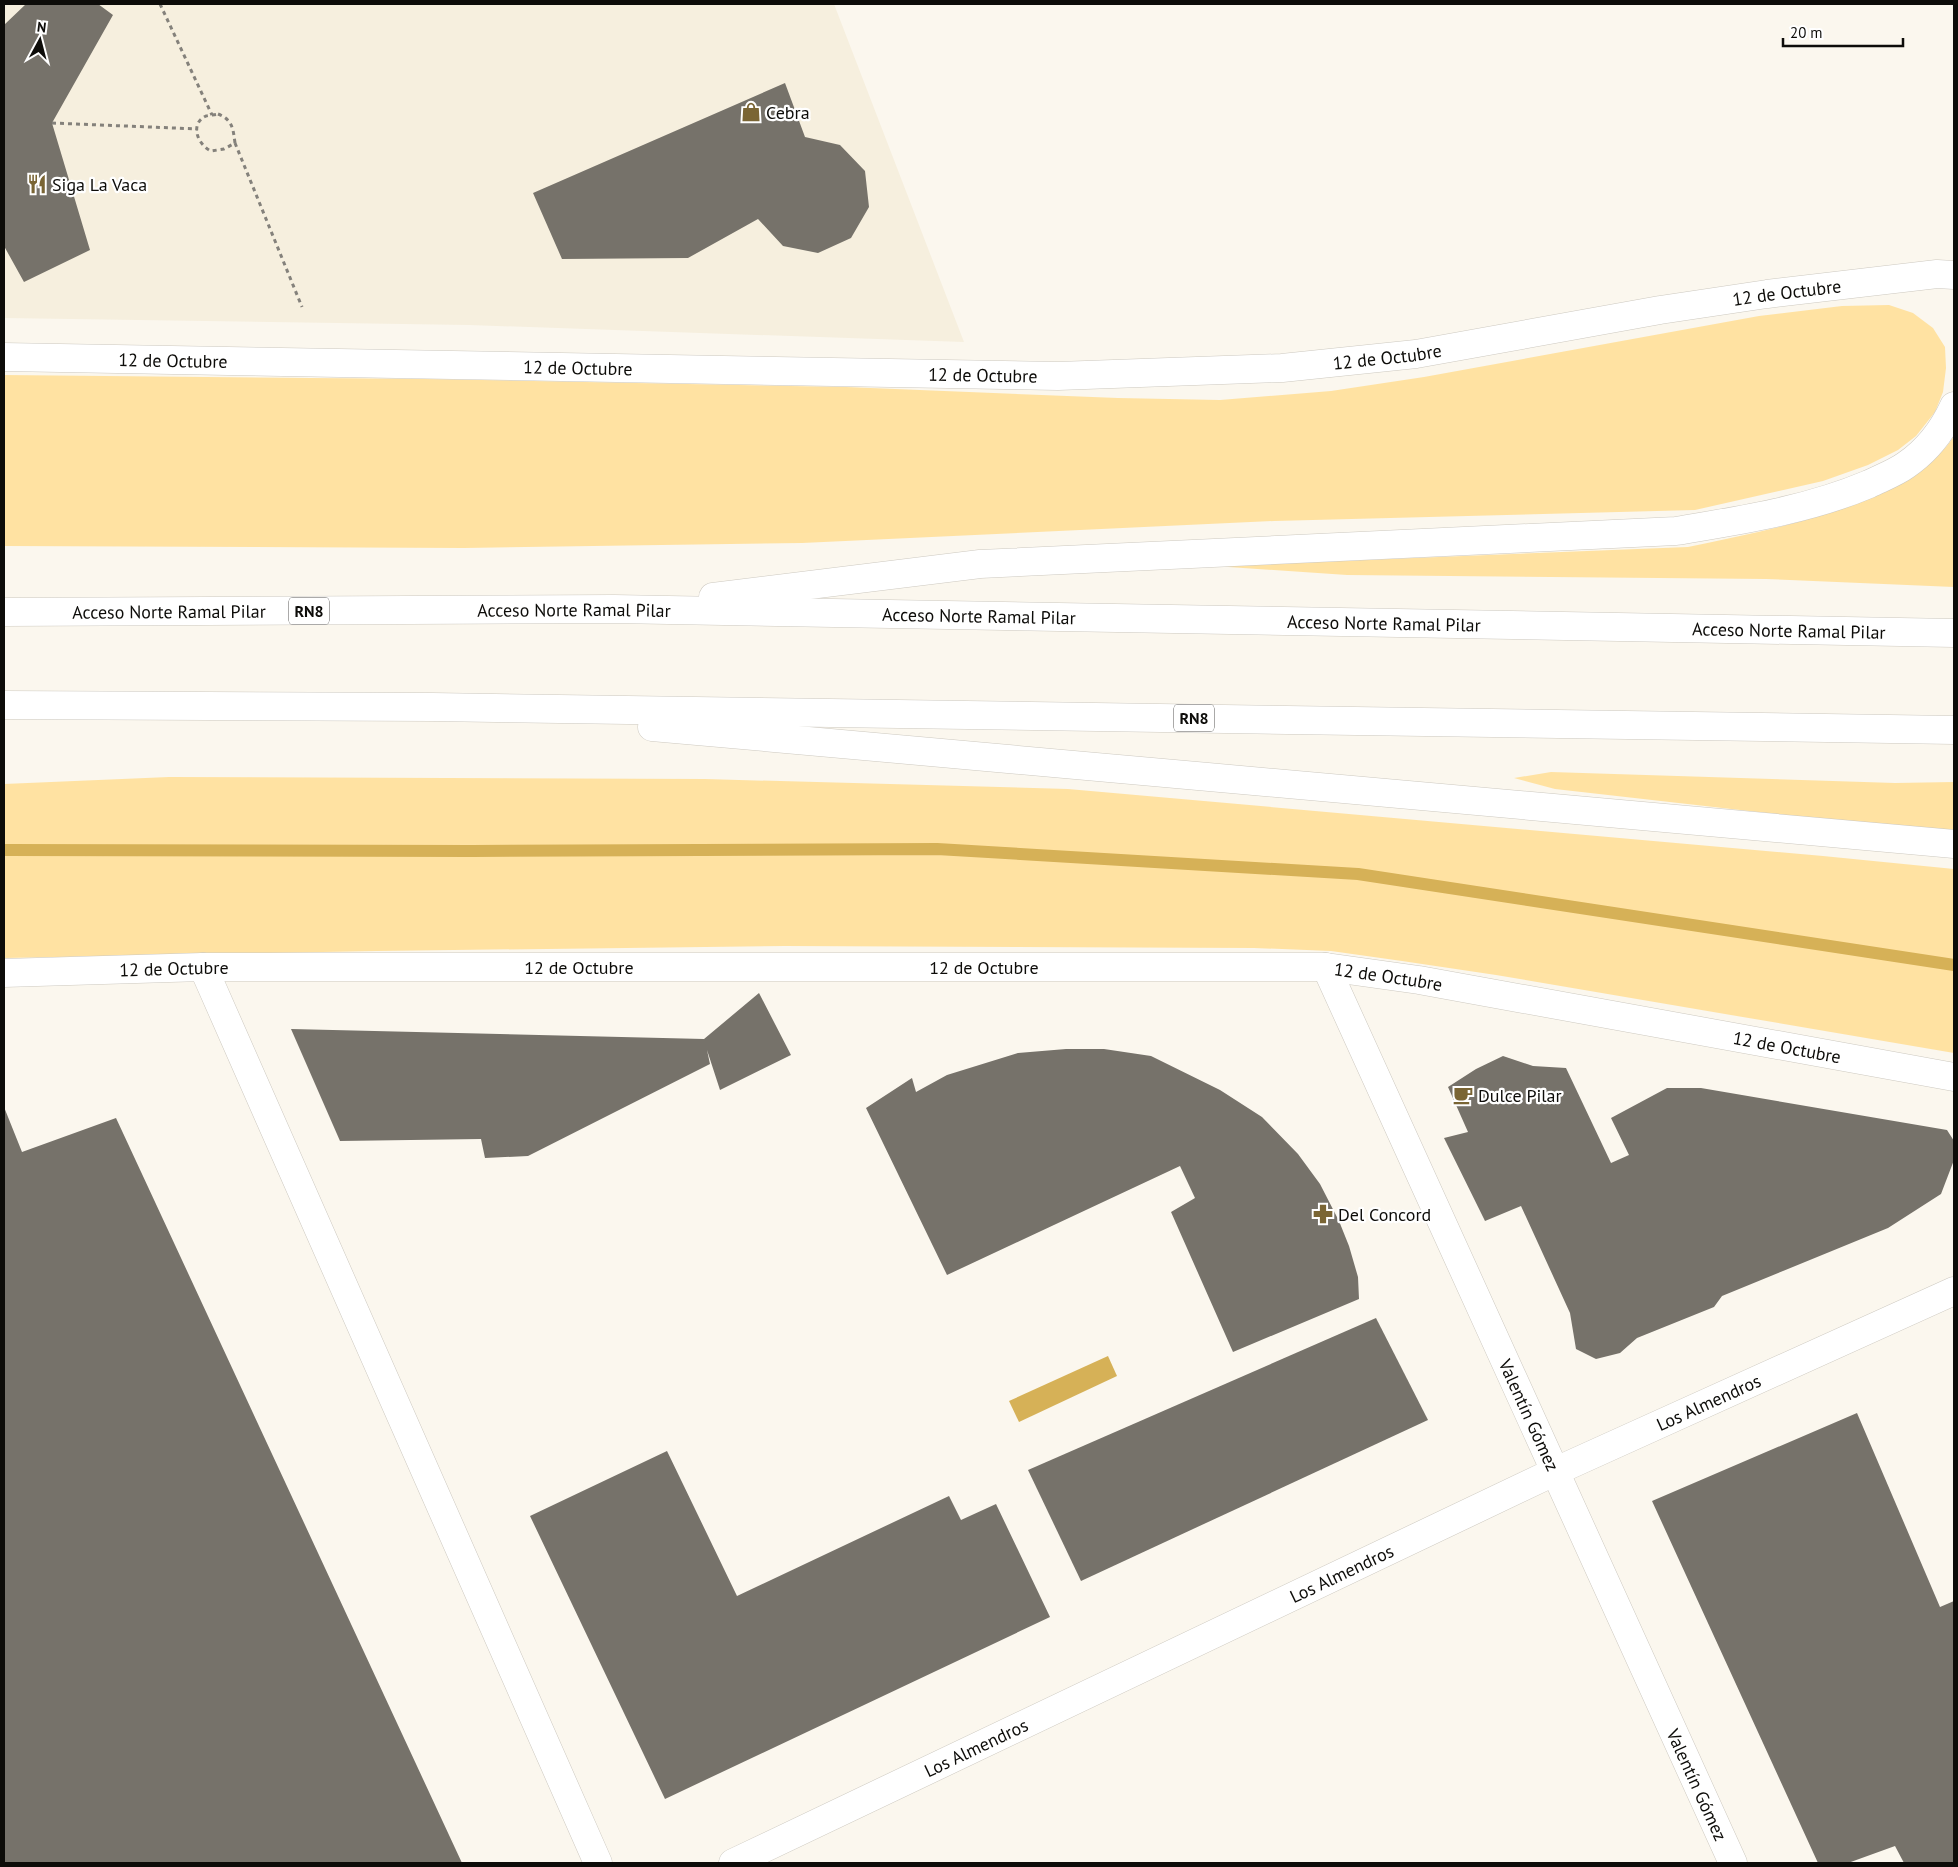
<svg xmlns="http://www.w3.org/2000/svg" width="1958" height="1867" font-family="'PT Sans',sans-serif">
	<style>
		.built { fill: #f6efde }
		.green { fill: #ffe2a2 }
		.water { fill: #d6b157 }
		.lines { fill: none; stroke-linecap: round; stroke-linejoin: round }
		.stream { stroke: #d6b157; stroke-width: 12 }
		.building { fill: #76726a }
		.minor-casing { stroke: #cdc9c0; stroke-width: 29 }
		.tertiary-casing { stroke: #cdc9c0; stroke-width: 29 }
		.motorway-casing { stroke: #cdc9c0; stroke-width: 29 }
		.path { stroke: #84817b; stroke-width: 3; stroke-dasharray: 4 4; stroke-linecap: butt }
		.minor { stroke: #fff; stroke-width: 28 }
		.tertiary { stroke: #fff; stroke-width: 28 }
		.motorway { stroke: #fff; stroke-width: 28 }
		.labels { text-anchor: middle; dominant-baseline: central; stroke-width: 4.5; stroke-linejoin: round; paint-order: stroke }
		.shield { fill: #fff; stroke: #565553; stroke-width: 1 }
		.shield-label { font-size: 16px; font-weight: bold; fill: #0d0c09 }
		.poi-label { font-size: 18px; fill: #0d0c09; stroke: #fff; text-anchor: start }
		.street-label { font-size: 18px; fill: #0d0c09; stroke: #fff }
	</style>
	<rect width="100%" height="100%" fill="#fbf7ee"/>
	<!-- built -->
	<polygon class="built" points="4,4 834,4 964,342 469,325 4,318"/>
	<!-- green -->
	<g class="green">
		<polygon points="1889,305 1913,313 1933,328 1945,347 1946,368 1943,392 1935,412 1916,436 1898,450 1868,465 1823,481 1695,510 1274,521 802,543 464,548 4,546 4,375 425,379 846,387 1118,398 1220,400 1331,391 1424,377 1759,316 1842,306"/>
		<path d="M1954 436V587L1766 579 1347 575 1214 566 1688 547C1764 531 1843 517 1909 476 1927 465 1943 454 1954 436Z"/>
		<polygon points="1551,772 1895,783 1954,782 1954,831 1819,819 1555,789 1514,778"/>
		<polygon points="169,777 705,779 1068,789 1823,856 1954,869 1954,1053 1496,975 1402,961 1331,951 1254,948 785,946 377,951 4,958 4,784"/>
	</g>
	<!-- water -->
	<polygon class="water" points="1108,1356 1117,1376 1019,1422 1009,1401"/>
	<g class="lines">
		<!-- stream -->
		<polyline class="stream" points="4,850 472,851 937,849 1358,874 1954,965"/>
	</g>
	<!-- building -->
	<g class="building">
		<polygon points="26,4 98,4 113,15 52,123 90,250 24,282 4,246 4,25"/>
		<polygon points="785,83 805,137 840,145 865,171 869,207 851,238 818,253 783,246 758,219 688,258 562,259 533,193"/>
		<polygon points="759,993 791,1055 720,1090 707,1050 710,1064 528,1156 485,1158 481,1139 340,1141 291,1029 704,1039"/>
		<polygon points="1066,1049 1104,1049 1151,1056 1220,1090 1262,1117 1298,1154 1320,1184 1339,1221 1349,1246 1358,1277 1359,1299 1233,1352 1171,1212 1195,1198 1180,1166 947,1275 866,1108 912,1078 916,1092 947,1075 1018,1053"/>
		<polygon points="1503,1056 1533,1066 1566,1068 1611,1163 1629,1155 1611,1118 1667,1088 1701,1088 1947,1130 1954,1141 1954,1160 1941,1194 1888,1228 1722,1296 1714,1307 1637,1338 1620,1353 1596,1359 1576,1349 1570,1313 1521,1206 1485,1221 1444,1138 1468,1132 1448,1087 1476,1069"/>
		<polygon points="4,1107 22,1152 116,1118 462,1863 4,1863"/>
		<polygon points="1376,1318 1428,1420 1081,1581 1028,1470"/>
		<polygon points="1857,1413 1940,1607 1954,1601 1954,1863 1904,1863 1895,1846 1848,1863 1818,1863 1652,1501"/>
		<polygon points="667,1451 737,1596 949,1496 961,1520 996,1504 1050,1617 665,1799 530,1516"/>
	</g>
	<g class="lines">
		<defs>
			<g id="minor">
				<polyline points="203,967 598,1863"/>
				<path id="s1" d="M1326 967 1733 1863"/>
				<path id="s2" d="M733 1863 1556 1471 1954 1291"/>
			</g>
			<g id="tertiary">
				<path id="s3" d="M4 357 1058 376 1282 368 1416 354 1660 310 1767 294 1937 274 1954 275"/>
				<path id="s4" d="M4 973 203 967H1326L1419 980 1954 1077"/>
			</g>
			<g id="motorway">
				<path d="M713 597 980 564 1676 531C1741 520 1808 510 1869 484 1881 478 1895 473 1906 465 1928 450 1943 430 1954 406"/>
				<path id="s5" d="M4 612 614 609 1954 633"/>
				<polyline points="4,705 433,707 1954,730"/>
				<polyline points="652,727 1954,844"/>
			</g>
		</defs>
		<!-- minor casing -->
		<use href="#minor" class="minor-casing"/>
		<!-- tertiary casing -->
		<use href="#tertiary" class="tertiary-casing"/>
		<!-- motorway casing -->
		<use href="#motorway" class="motorway-casing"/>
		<!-- path -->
		<g class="path">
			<polyline points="160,4 212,115"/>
			<path d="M218 114C233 120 233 129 235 143L224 149 211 151C198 145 189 124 206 116 210 115 215 115 218 114Z"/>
			<polyline points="52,123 198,129"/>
			<polyline points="235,143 302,307"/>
		</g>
		<!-- minor -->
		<use href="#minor" class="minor"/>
		<!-- tertiary -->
		<use href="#tertiary" class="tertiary"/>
		<!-- motorway -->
		<use href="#motorway" class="motorway"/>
	</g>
	<!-- icons -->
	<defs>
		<symbol id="shop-bare" viewBox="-9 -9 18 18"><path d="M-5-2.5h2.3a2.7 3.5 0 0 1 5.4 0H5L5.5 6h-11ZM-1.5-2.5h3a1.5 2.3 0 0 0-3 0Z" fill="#7a6534" stroke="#fff" stroke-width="2.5" paint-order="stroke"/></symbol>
		<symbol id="restaurant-bare" viewBox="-9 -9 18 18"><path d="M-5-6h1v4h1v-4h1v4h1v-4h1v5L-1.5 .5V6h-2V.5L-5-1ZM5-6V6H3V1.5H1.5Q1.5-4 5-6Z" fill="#7a6534" stroke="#fff" stroke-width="2.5" paint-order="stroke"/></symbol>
		<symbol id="cafe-bare" viewBox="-9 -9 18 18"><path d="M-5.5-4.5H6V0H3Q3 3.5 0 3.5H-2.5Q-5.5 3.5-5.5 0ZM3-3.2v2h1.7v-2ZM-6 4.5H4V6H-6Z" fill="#7a6534" stroke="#fff" stroke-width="2.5" paint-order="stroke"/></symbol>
		<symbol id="pharmacy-bare" viewBox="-9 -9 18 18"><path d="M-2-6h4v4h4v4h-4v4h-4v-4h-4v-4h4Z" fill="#7a6534" stroke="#fff" stroke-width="2.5" paint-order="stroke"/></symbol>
	</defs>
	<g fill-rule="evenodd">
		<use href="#shop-bare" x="737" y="98" width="28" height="28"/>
		<use href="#restaurant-bare" x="23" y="170" width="28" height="28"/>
		<use href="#cafe-bare" x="1449" y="1081" width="28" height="28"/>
		<use href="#pharmacy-bare" x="1309" y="1200" width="28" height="28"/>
	</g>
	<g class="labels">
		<!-- shield labels -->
		<g class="shield">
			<rect x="289" y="597.5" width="40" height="27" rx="4"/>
			<rect x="1174" y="704.5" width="40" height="27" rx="4"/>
		</g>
		<g class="shield-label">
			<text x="309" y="611">RN8</text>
			<text x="1194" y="718">RN8</text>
		</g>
		<!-- poi labels -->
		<g class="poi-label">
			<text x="766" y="112">Cebra</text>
			<text x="52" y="184">Siga La Vaca</text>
			<text x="1478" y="1095">Dulce Pilar</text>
			<text x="1338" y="1214">Del Concord</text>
		</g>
		<!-- street labels -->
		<g class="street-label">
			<text stroke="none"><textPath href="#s3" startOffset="1789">12 de Octubre</textPath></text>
			<text stroke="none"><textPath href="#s3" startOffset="1384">12 de Octubre</textPath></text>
			<text stroke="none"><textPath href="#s3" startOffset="169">12 de Octubre</textPath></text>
			<text stroke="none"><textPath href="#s3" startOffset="574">12 de Octubre</textPath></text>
			<text stroke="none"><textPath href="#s3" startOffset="979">12 de Octubre</textPath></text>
			<text stroke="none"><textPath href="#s5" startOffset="570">Acceso Norte Ramal Pilar</textPath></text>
			<text stroke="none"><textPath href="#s5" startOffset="165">Acceso Norte Ramal Pilar</textPath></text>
			<text stroke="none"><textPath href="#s5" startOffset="975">Acceso Norte Ramal Pilar</textPath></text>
			<text stroke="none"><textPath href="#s5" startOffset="1380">Acceso Norte Ramal Pilar</textPath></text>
			<text stroke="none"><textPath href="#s5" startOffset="1785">Acceso Norte Ramal Pilar</textPath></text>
			<text stroke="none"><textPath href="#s4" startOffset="575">12 de Octubre</textPath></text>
			<text stroke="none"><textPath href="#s4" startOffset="980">12 de Octubre</textPath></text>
			<text stroke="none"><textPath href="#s4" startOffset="170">12 de Octubre</textPath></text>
			<text stroke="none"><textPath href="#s4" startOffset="1385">12 de Octubre</textPath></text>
			<text stroke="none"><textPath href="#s4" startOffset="1790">12 de Octubre</textPath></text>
			<text stroke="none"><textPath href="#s2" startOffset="1079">Los Almendros</textPath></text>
			<text stroke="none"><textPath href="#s1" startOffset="492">Valentín Gómez</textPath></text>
			<text stroke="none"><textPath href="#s2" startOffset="674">Los Almendros</textPath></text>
			<text stroke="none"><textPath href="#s2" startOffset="269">Los Almendros</textPath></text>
			<text stroke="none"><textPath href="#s1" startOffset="898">Valentín Gómez</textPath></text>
		</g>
	</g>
	<!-- border -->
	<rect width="1958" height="1867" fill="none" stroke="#0d0c09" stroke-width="10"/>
	<!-- north arrow -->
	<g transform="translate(40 40) rotate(7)" stroke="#ffffff" stroke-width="4" paint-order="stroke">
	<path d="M0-4L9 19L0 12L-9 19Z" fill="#0d0c09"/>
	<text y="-8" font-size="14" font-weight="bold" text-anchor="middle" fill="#0d0c09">N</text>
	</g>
	<!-- scale -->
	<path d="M1783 38v8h120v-8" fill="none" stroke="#0d0c09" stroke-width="2.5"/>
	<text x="1790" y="38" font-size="15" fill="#0d0c09" stroke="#ffffff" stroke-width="4" paint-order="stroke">20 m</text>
</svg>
